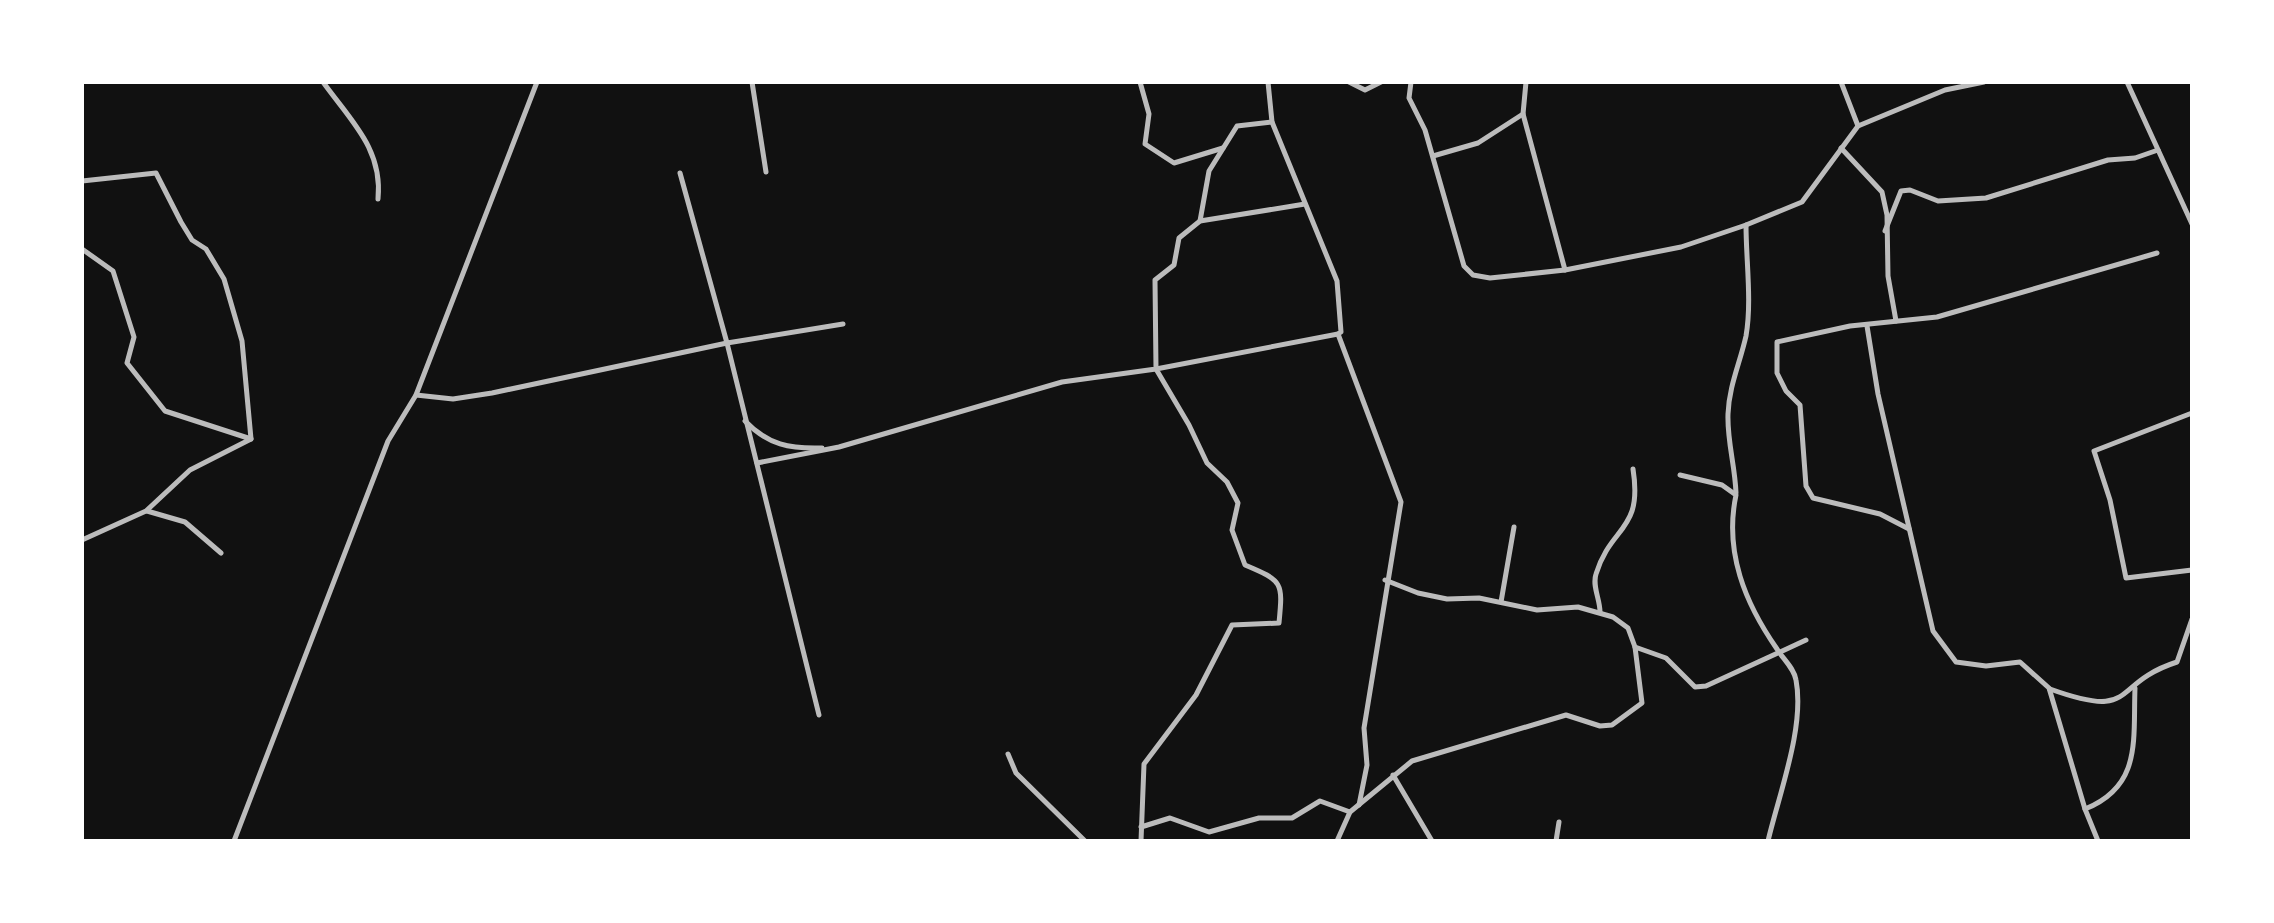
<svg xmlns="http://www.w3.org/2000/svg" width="2274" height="923" font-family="'Open Sans',sans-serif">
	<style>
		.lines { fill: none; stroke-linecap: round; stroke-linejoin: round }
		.minor { stroke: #bcbcbc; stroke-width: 5 }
	</style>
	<rect width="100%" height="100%" fill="#111"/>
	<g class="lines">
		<!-- minor -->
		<g class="minor">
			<path d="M323 82C351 121 383 149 378 199"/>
			<polyline points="752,82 766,172"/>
			<polyline points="1140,82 1149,114 1145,144 1174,163 1223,148"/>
			<polyline points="1268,82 1272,122 1337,281 1341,332 1338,334 1401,502 1364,728 1367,765 1359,805"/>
			<polyline points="1349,82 1365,90 1381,82"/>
			<polyline points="1411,82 1409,98 1425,130 1464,266 1473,275 1490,278 1565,270 1681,247 1746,225 1802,202 1858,126 1945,90 1984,82"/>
			<polyline points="1841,82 1858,126"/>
			<polyline points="2127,82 2192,224"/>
			<polyline points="1523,114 1565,270"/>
			<polyline points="1841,148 1882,192 1887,215 1888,276 1896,321"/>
			<polyline points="1433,156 1478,143 1523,114 1526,82"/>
			<polyline points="680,173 727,343 843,324"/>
			<polyline points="82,181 156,173 181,222 192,240 206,249 224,279 242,341 251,439"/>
			<polyline points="1200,221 1209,171 1237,126 1272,122"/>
			<polyline points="1885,231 1901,191 1910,190 1938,201 1986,198 2108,160 2135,158 2158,150"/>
			<polyline points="82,249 113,271 134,337 127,363 165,411 251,439 190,470 146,511 82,540"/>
			<polyline points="1867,326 1878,394 1933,631 1956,662 1986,666 2020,662 2049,688 2085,809"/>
			<polyline points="416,395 453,399 492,393 727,343 819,715"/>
			<polyline points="2192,413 2094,451 2110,500 2126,578 2192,570"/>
			<path d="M745 421C768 445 790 449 822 448"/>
			<polyline points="757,463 839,447 1062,382 1156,369 1155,280 1174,265 1179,238 1200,221 1305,204"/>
			<path d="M1680 475 1722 485 1736 495C1724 552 1745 603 1777 649 1783 659 1794 668 1796 680 1805 727 1779 794 1768 841"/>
			<path d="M1736 493C1735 465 1727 441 1728 414 1729 386 1740 363 1746 336 1752 302 1746 260 1746 225"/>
			<polyline points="147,511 185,522 221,553"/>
			<polyline points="1909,529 1880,514 1813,498 1806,486 1800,405 1786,391 1777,373 1777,342 1850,326 1937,317 2157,253"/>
			<polyline points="1501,602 1514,527"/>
			<path d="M1600 612C1600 599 1592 586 1596 574 1611 525 1643 532 1633 469"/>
			<polyline points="1635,647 1666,658 1695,687 1706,686 1806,640"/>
			<path d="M2050 689C2139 721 2109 684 2177 662L2192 619"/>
			<polyline points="1008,754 1016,773 1085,841"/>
			<polyline points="1393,775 1432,841"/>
			<polyline points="1141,827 1170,818 1209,832 1259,818 1292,818 1320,801 1350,812"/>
			<polyline points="234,841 388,441 416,395 537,82"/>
			<path d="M1141 841 1144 764 1196 695 1232 625 1279 623C1283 582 1283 581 1245 565L1232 530 1238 503 1227 482 1207 463 1189 425 1156 369 1338 334"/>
			<polyline points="1337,841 1350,812 1412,761 1566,715 1600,726 1612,725 1642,703 1635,647 1628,628 1613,617 1578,607 1537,610 1479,598 1447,599 1418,593 1385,580"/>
			<polyline points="1556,841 1559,822"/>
			<path d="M2098 841 2085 809C2142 786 2133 740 2135 688"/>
		</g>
	</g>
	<!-- border -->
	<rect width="2274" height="923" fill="none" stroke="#ffffff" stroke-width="168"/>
</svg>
